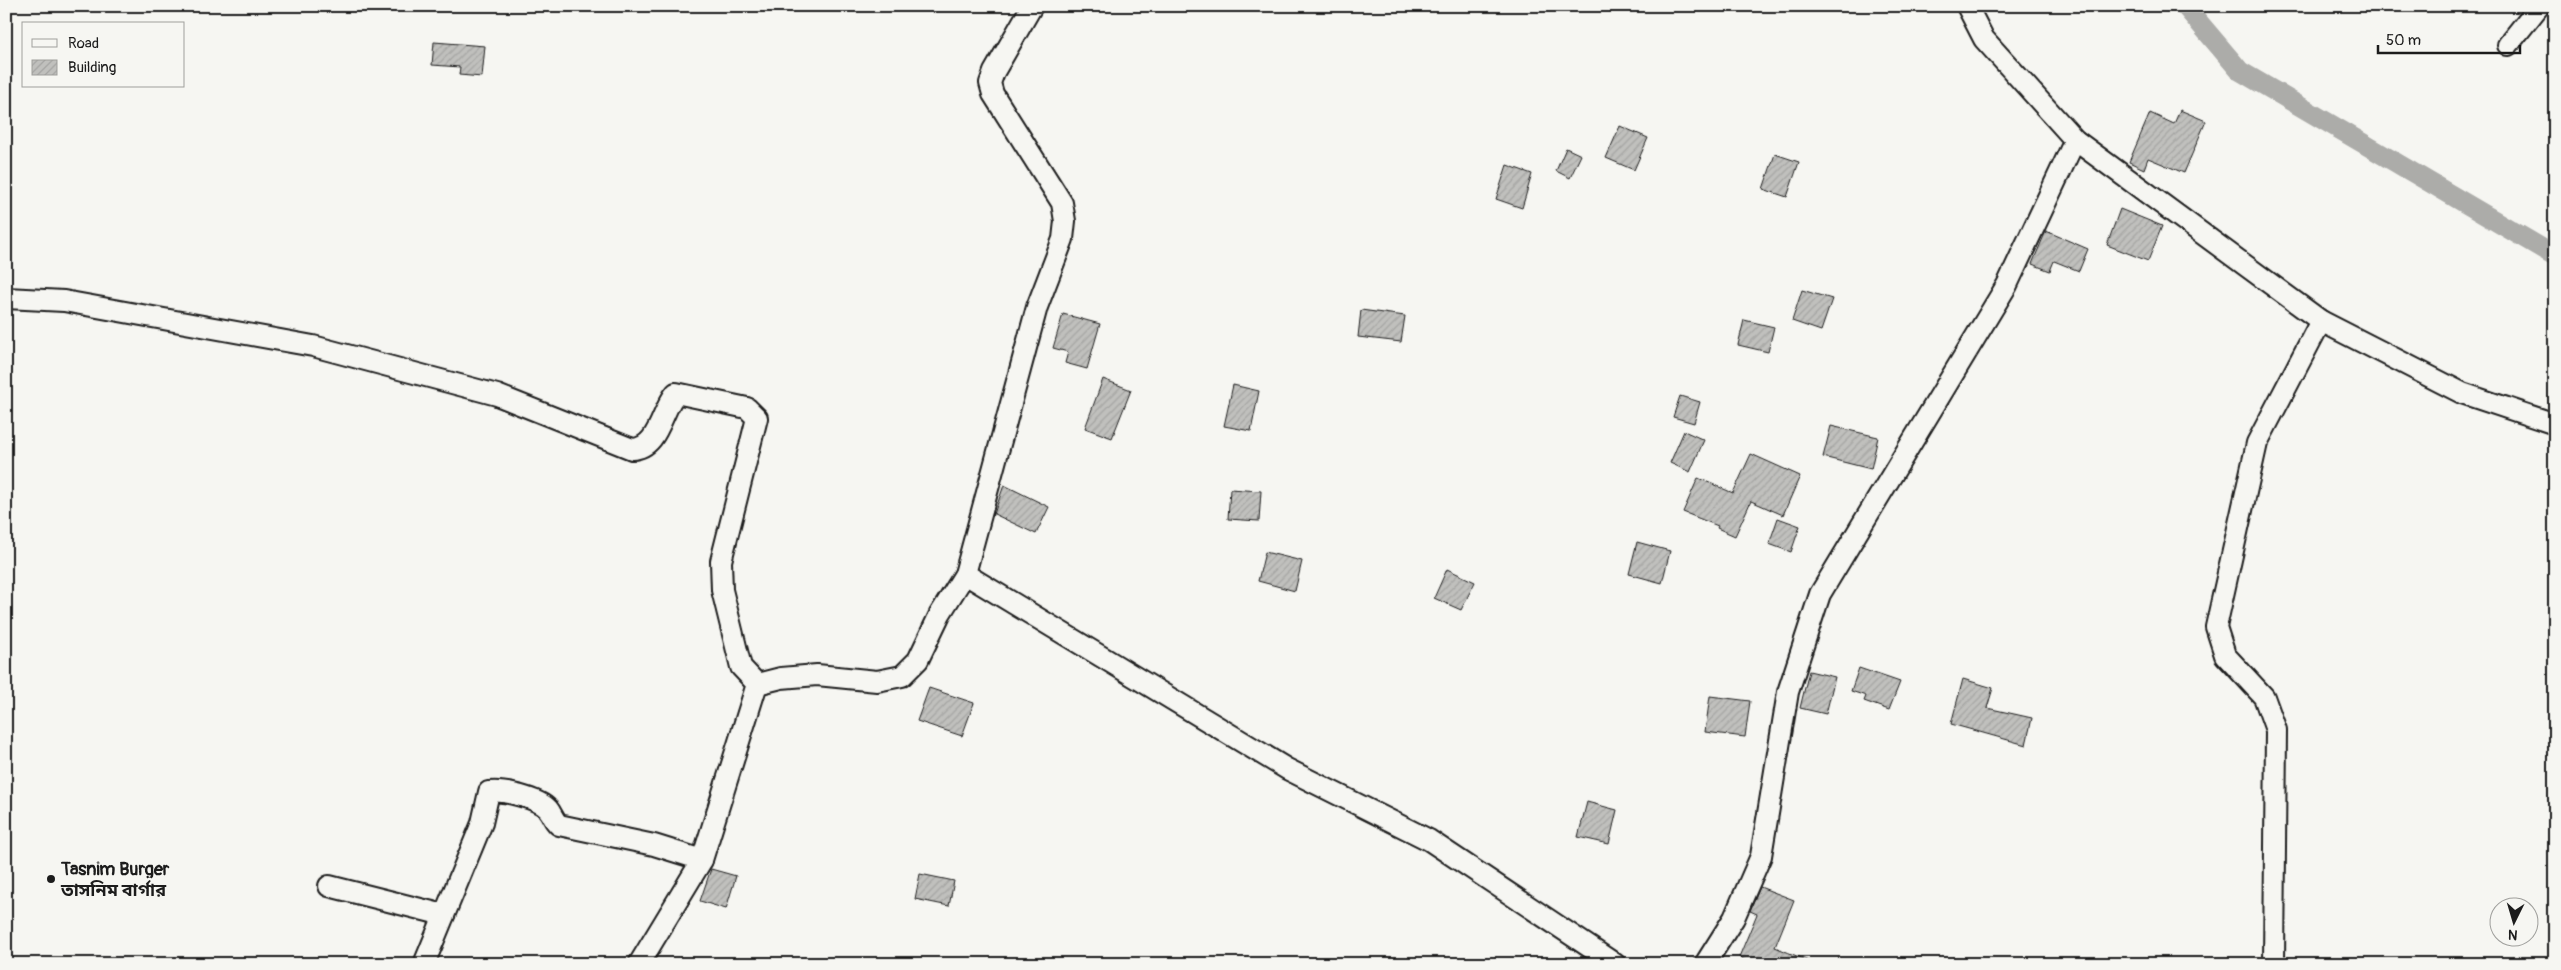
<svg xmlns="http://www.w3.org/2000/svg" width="2561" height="970" font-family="Pangolin,'Noto Sans Bengali',sans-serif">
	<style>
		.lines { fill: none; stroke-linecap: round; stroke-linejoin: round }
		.canal { stroke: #acaca9; stroke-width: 20 }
		.building { fill: url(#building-hatch); stroke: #1c1c1c }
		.minor-casing { stroke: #1c1c1c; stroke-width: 24 }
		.minor { stroke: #f6f6f2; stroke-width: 20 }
		.poi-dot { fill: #1c1c1c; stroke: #f6f6f2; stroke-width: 2 }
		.labels { text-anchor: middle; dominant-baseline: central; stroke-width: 5; stroke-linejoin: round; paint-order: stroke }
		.poi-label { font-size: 18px; font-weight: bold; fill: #1c1c1c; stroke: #f6f6f2; text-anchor: start }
	</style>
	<defs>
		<pattern id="building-hatch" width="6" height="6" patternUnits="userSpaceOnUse" patternTransform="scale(1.25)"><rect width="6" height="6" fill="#c0c0bd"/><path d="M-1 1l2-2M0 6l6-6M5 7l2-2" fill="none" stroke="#a4a4a2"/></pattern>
	</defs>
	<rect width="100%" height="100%" fill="#f6f6f2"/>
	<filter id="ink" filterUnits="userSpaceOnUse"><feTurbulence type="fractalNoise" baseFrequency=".02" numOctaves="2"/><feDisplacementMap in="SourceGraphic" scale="10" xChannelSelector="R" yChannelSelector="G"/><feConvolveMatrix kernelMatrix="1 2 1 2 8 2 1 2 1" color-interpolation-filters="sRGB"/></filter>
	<g filter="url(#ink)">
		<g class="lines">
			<!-- canal -->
			<polyline class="canal" points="2185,6 2240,71 2555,256"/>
		</g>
		<!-- building -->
		<g class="building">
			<polygon points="434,42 485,46 482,77 459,75 460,67 432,65"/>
			<polygon points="2180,110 2206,121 2184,173 2148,158 2144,169 2129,162 2150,113 2174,124"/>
			<polygon points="1620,126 1648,138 1634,170 1606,158"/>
			<polygon points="1566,148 1581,155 1570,178 1556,171"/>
			<polygon points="1775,154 1799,162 1787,197 1763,189"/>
			<polygon points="1507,165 1532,174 1522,208 1496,199"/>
			<polygon points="2120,209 2162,226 2148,261 2107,245"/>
			<polygon points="2046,231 2088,249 2079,271 2054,261 2050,271 2032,264"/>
			<polygon points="1802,290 1832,299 1821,331 1792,321"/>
			<polygon points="1361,310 1405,316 1401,342 1358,337"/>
			<polygon points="1063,314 1100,324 1087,369 1065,363 1068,352 1053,348"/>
			<polygon points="1744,320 1774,327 1768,352 1738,345"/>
			<polygon points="1103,379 1131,390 1112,438 1085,428"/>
			<polygon points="1233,385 1259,391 1251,431 1224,426"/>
			<polygon points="1680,396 1700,402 1694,423 1673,417"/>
			<polygon points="1831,426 1878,437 1871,469 1823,457"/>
			<polygon points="1684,431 1704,440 1690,472 1670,463"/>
			<polygon points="1751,454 1800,476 1783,515 1751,501 1735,536 1717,528 1718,526 1683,512 1698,478 1733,493"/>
			<polygon points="1004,485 1049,507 1036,534 994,514"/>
			<polygon points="1230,489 1261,491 1259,521 1228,519"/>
			<polygon points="1778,518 1800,526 1791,552 1769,544"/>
			<polygon points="1637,542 1670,551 1662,583 1629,574"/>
			<polygon points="1265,552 1302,561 1295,591 1258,581"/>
			<polygon points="1447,569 1475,582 1461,610 1434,598"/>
			<polygon points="1859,668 1900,682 1889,710 1864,701 1866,696 1851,691"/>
			<polygon points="1809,671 1835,677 1826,714 1800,708"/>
			<polygon points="1963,679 1993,688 1987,708 2032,718 2026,745 1951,724"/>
			<polygon points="929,688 974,703 962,736 917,721"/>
			<polygon points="1710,696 1750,701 1745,737 1705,732"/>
			<polygon points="1587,802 1617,810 1609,844 1578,837"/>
			<polygon points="711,869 736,876 726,909 700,901"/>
			<polygon points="920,874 954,881 949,906 915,899"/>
			<polygon points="1760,887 1794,900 1775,947 1816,964 1755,964 1739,957 1757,914 1750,911"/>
		</g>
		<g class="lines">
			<defs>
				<g id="minor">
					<polyline points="1967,6 1984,39 2075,140 2321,321 2257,443 2216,627 2225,655 2264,697 2276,730 2274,964"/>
					<polyline points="2508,45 2539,6"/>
					<path d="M6 298 64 301 313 346 497 395 632 449C659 448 661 411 676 393L747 408 757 418 721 561 722 590 741 667 757 684 702 860 639 964"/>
					<polyline points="2321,321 2462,393 2555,424"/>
					<polyline points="965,574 1287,769 1429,840 1615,964"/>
					<polyline points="757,684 781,678 817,675 877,681 902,676 918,660 940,614 965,574 1037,307 1063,239 1065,221 1062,203 993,94 990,83 994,72 1032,6"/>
					<polyline points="329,886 444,915"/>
					<path d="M424 964 482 823 489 792C503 790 538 798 548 809 553 815 553 820 559 825L654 845 702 860"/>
					<polyline points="1705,964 1734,918 1761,856 1788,692 1820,594 2007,285 2075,140"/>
				</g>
			</defs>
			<!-- minor casing -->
			<use href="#minor" class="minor-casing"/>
			<!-- minor -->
			<use href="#minor" class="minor"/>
		</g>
	</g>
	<!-- markers -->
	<circle class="poi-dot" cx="51" cy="879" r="5"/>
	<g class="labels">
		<!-- poi labels -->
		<g class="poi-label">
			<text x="61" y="869">Tasnim Burger<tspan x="61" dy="21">তাসনিম বার্গার</tspan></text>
		</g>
	</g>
	<!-- margin -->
	<rect width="2561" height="970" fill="none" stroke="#f6f6f2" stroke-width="25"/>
	<rect x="12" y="12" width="2536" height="945" fill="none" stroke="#1c1c1c" stroke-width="2" filter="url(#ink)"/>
	<!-- legend -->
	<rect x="22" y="22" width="162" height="65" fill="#f6f6f2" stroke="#9f9f9c"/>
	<rect x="32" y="39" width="25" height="8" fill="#f6f6f2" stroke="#9f9f9c"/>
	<text x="68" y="48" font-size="15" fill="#1c1c1c">Road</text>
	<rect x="32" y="60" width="25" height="15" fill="url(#building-hatch)" stroke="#9f9f9c"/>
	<text x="68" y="72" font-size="15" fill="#1c1c1c">Building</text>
	<!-- north arrow -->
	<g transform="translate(2514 922) rotate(185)"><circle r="24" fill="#f6f6f2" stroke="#9f9f9c"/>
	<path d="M0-4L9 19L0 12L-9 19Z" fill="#1c1c1c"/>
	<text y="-8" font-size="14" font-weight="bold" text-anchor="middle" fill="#1c1c1c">N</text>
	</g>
	<!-- scale -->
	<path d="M2378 45v8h142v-8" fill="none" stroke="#1c1c1c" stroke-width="2.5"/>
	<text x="2386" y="45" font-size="15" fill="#1c1c1c" stroke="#f6f6f2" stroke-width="4" paint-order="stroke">50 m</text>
</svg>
